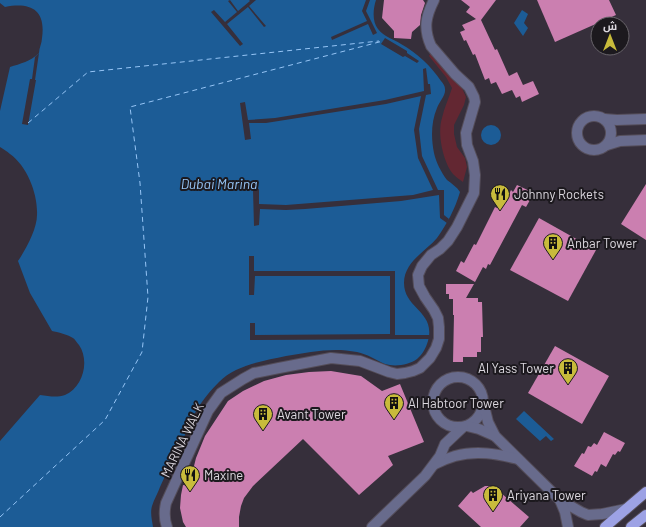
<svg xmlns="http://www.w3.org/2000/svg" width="646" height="527" font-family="Barlow,Cairo,sans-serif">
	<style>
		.green { fill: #632732 }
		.water { fill: #1c5c96 }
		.pier { fill: #362f3b }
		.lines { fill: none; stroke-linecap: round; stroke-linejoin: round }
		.ferry { stroke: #96c5f6; stroke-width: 1; stroke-dasharray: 5 4; stroke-linecap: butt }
		.building { fill: #cb7fb0 }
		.minor-casing { stroke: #544d59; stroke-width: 12 }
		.major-casing { stroke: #544d59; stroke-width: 12 }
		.minor { stroke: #686b8c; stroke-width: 10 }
		.major { stroke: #9da2e5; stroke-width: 10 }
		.labels { text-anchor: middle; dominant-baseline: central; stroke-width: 4; stroke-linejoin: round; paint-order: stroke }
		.poi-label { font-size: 13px; fill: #dcd8df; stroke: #1c191e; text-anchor: start }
		.street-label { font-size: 13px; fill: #dcd8df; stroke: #1c191e }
		.water-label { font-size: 14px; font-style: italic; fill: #96c5f6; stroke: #1c191e }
	</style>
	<rect width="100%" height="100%" fill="#362f3b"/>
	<!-- green -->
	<path class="green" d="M430 54H433L461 86 466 97 464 105 454 125V134L457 147 465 158 467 167 463 182C460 180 456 177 453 174 443 162 437 133 442 118 444 108 449 98 452 88L446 77 429 56Z"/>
	<!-- water -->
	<g class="water">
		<path d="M0 0H376C373 9 372 22 378 29 384 37 394 39 401 44 417 53 431 66 441 81 443 83 445 86 445 89 446 95 439 102 437 108 431 122 431 138 434 153 436 162 441 172 447 180 452 184 457 187 460 192 455 209 447 224 437 238 425 252 404 262 404 283 404 309 436 311 428 341 426 348 422 355 417 359 409 365 395 367 385 364 376 360 367 354 357 352 333 347 310 352 286 356 263 361 236 365 219 382 210 391 201 402 195 413 190 423 186 433 181 443 173 457 167 472 160 487 158 493 154 499 152 506 150 513 152 520 153 527H0V441L40 395C49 396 56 398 65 395 83 387 90 361 79 345 77 343 75 339 73 338 69 335 57 332 52 331L30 293 18 261C26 249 37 229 37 215 38 194 27 166 10 154 7 151 3 149 0 147V111L10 67C20 64 31 61 39 53 39 48 42 43 42 38 46 10 31 2 5 7L0 3Z"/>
		<polygon points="522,10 528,14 524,23 528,28 523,36 514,23"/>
		<circle cx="491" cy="135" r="10"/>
		<polygon points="524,411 554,439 551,441 546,436 540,441 516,419"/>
	</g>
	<!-- pier -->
	<g class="pier">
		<polygon points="230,0 238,11 250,1 249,0 256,0 249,6 266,26 264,27 248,7 227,24 243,44 240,46 211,12 214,10 225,22 237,12 228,1"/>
		<polygon points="366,0 370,0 366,11 377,33 373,35 368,24 332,40 331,37 367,21 362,11"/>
		<polygon points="385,38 407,51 407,53 419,61 417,63 405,56 403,57 381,44"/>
		<polygon points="39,53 35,80 36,80 28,125 22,124 30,79 32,79 35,57"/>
		<polygon points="426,68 428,84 430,84 431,94 426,95 419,129 422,156 438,190 444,190 444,215 449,219 447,223 440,218 439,195 401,201 305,209 286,210 260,209 259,225 254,226 253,190 259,189 259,204 286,205 413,195 433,190 418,158 414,130 421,96 386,104 266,123 249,123 251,139 245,140 240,103 245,102 248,120 275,118 385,100 424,91 423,69"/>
		<polygon points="249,256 254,256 254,271 395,271 395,335 429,335 429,339 250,340 250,323 255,323 255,335 390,334 390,276 255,276 254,295 249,295"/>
	</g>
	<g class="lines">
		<!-- ferry -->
		<g class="ferry">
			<polyline points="28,123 88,72 379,41"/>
			<polyline points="0,517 105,420 142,352 148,297 140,183 130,107 383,41"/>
		</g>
	</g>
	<!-- building -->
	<g class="building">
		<polygon points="384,0 423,0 425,3 421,15 420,25 412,32 411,39 394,38 394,31 382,18"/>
		<polygon points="461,0 496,0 481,20 495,50 497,49 509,76 517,72 523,85 533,81 539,94 522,102 520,96 516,98 512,90 502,94 496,82 491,84 489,78 485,80 475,54 473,55 466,40 464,41 460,32 465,30 462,25 476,19 466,12 470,7"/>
		<polygon points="537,0 609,0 616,15 555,42"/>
		<polygon points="646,184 646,240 621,224"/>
		<polygon points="517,185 534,193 526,207 522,205 490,265 488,264 486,269 483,267 475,282 456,271 461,261 464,263 474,244 476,245 495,207 497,208 501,200 505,202 511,190 513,192"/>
		<polygon points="539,218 596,250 568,301 510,270"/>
		<polygon points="446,284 474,284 466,298 478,298 478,302 482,302 483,337 481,337 481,352 477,352 477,357 463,357 463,362 453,362 454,315 453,315 453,299 449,299 449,294 446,294"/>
		<polygon points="555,346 609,376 582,424 528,393"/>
		<polygon points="331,371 361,376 382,391 400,384 424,442 388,456 393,465 359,495 303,439 253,486 244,498 241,506 239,517 239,527 186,527 183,522 180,508 181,495 183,485 189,486 196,458 205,436 228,401 243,391 264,381 286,375 309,372"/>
		<polygon points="604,432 625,443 620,452 618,451 615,455 613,454 606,467 601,464 597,472 595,471 592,476 574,466 582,453 584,454 588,446 591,447 594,443 597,445"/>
		<polygon points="485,486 493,486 529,517 520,527 481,527 458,506 471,491 473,493"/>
	</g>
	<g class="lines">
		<defs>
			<g id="minor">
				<circle cx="594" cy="133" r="17"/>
				<polyline points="604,119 617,120 646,119"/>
				<polyline points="607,145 620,141 646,140"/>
				<circle cx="458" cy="402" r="25"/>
				<polyline points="483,402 488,422 495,436 560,500 581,512 588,515 602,514 626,509"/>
				<polyline points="467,426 479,429 495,436"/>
				<path d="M435 464C441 461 448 458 455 456 477 450 497 454 518 459"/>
				<polyline points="560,500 565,512 568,527"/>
				<path d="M167 527C164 519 164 512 166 503L208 411 221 393 243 379 254 373 279 368 331 358 360 361 389 372 397 374 405 373 413 371 420 368 430 358 436 348 439 339V327L438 318 434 310 425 297 419 286 418 275 422 266 431 255 440 249 448 241 457 227 474 193 475 175 473 161 467 145 466 133 475 102 474 97 469 87 455 74 431 46C423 28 426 16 434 0"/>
				<polyline points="372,527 425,476 440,456 445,444 463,427"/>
			</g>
			<g id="major">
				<polyline points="605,527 646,492"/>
				<polyline points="631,527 646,515"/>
			</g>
		</defs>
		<!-- minor casing -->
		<use href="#minor" class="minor-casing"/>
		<!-- major casing -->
		<use href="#major" class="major-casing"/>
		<!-- minor -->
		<use href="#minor" class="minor"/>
		<!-- major -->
		<use href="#major" class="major"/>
	</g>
	<!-- icons -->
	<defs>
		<symbol id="restaurant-pin" viewBox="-11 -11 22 30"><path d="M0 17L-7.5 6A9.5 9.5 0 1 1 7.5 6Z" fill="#c8bb3b" stroke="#1c191e"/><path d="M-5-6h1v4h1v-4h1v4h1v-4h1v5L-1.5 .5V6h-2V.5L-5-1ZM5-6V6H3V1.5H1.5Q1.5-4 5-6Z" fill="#111"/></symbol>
		<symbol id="building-pin" viewBox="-11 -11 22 30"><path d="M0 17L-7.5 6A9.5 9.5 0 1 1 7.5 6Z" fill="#c8bb3b" stroke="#1c191e"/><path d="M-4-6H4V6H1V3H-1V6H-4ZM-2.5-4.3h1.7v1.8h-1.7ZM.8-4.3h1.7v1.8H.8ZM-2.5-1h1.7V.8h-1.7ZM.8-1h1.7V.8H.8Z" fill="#111"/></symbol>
	</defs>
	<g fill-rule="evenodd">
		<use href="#restaurant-pin" x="489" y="183" width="22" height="30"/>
		<use href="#building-pin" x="542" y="232" width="22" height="30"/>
		<use href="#building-pin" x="557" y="357" width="22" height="30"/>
		<use href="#building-pin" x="383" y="392" width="22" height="30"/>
		<use href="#building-pin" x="252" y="403" width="22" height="30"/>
		<use href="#restaurant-pin" x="179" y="464" width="22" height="30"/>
		<use href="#building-pin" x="482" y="484" width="22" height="30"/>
	</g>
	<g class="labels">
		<!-- poi labels -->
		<g class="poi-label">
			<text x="514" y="194">Johnny Rockets</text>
			<text x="567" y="243">Anbar Tower</text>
			<text x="554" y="368" text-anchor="end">Al Yass Tower</text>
			<text x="408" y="403">Al Habtoor Tower</text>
			<text x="277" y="414">Avant Tower</text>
			<text x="204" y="475">Maxine</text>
			<text x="507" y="495">Ariyana Tower</text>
		</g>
		<!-- street labels -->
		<g class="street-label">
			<text transform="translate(182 440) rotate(-64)">MARINA WALK</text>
		</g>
		<!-- water labels -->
		<g class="water-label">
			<text x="219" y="183">Dubai Marina</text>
		</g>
	</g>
	<!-- north arrow -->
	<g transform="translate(610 36)"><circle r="19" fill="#1c191e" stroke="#69656b"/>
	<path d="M0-3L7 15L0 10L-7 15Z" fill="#c8bb3b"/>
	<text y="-6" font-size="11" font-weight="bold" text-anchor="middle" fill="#dcd8df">ش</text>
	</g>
</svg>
